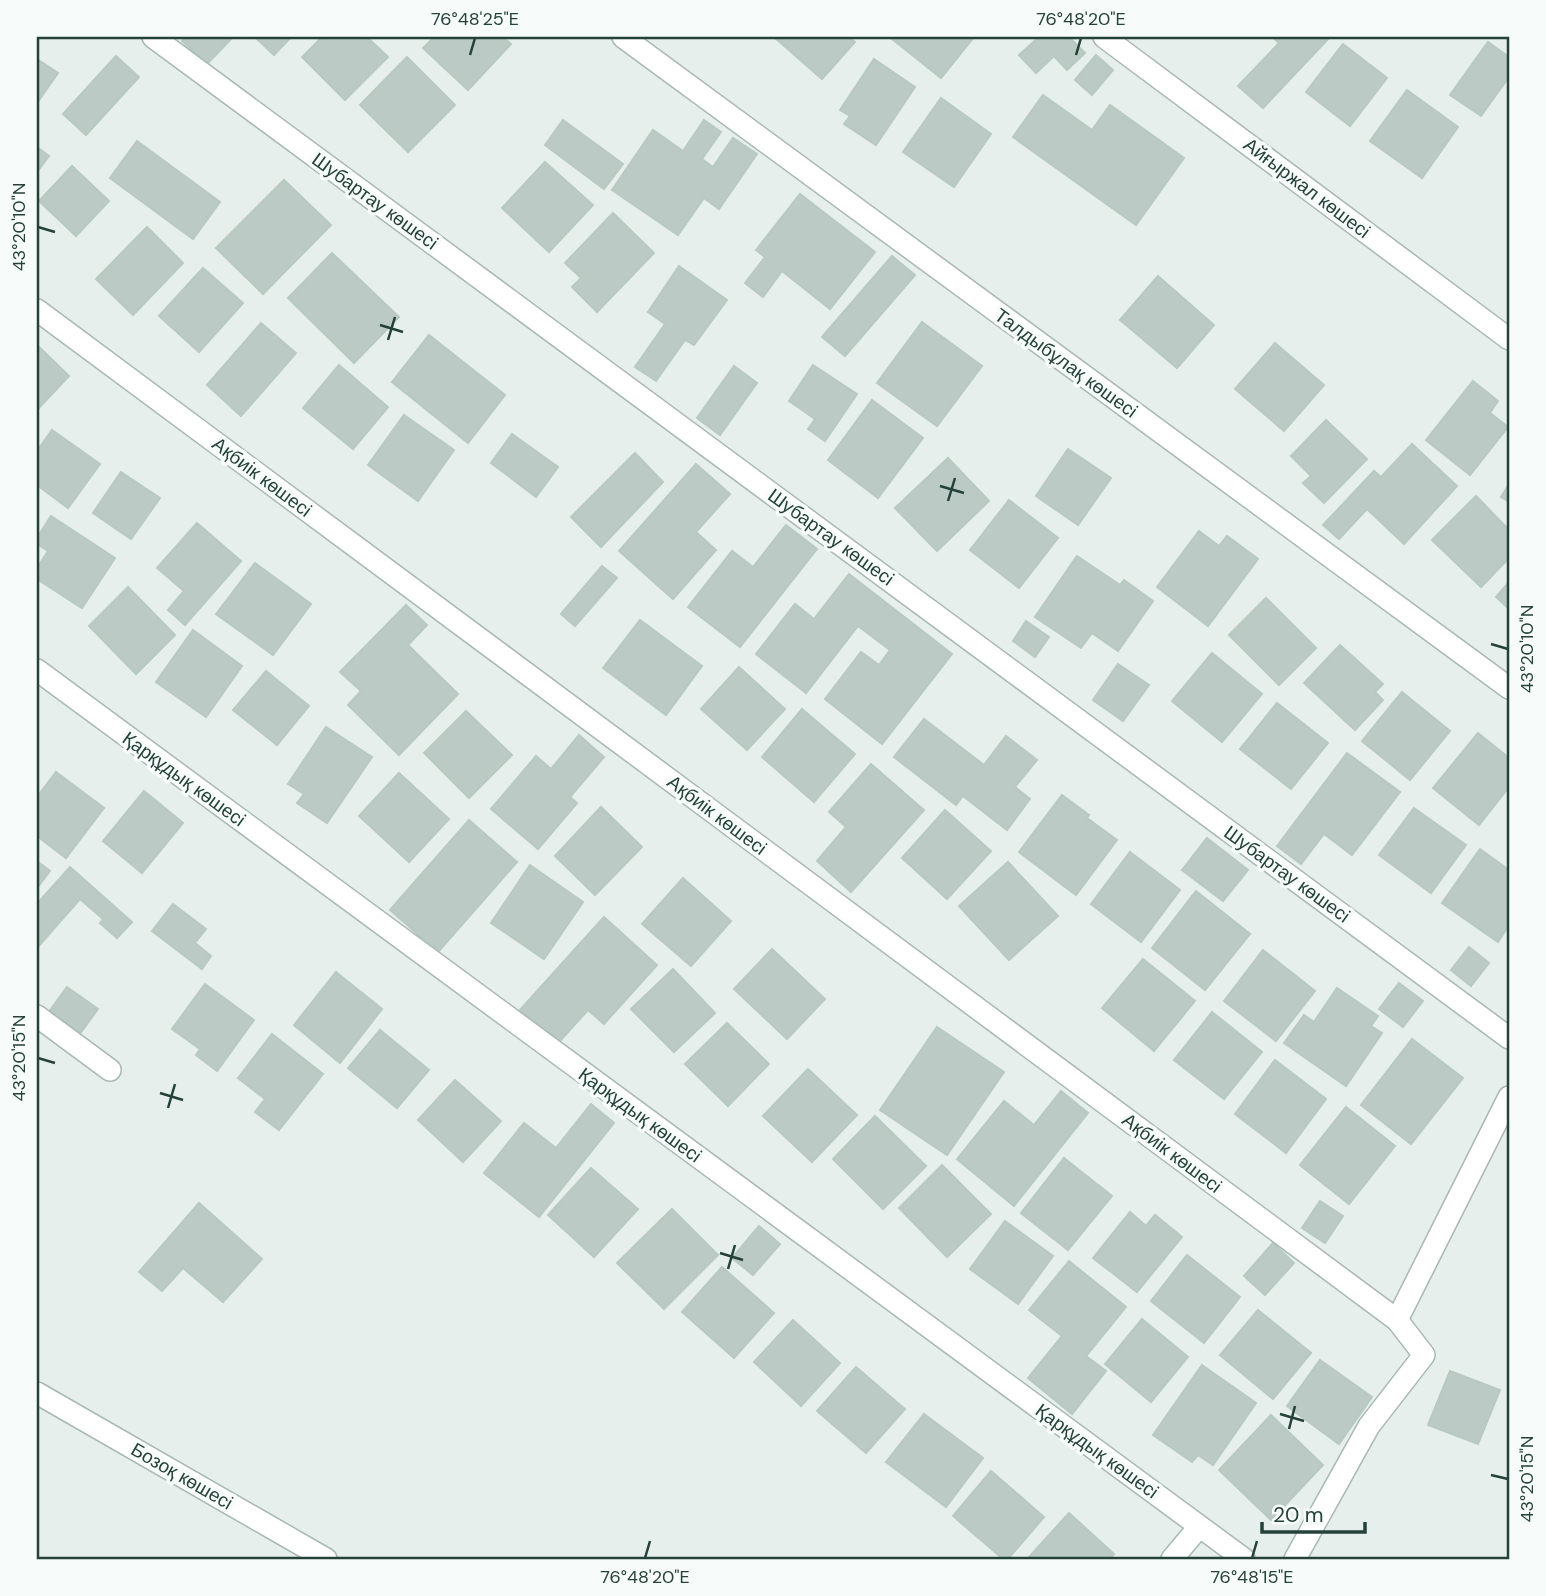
<svg xmlns="http://www.w3.org/2000/svg" width="1546" height="1596" font-family="'DM Sans',sans-serif">
	<style>
		.building { fill: #bbcac4; stroke: #b8c9c2; stroke-width: 2 }
		.lines { fill: none; stroke-linecap: round; stroke-linejoin: round }
		.street-casing { stroke: #a8b8b2; stroke-width: 24 }
		.street { stroke: #fff; stroke-width: 21 }
		.ticks { fill: none; stroke: #24423a; stroke-width: 2.5 }
		.labels { text-anchor: middle; dominant-baseline: central; stroke-width: 7; stroke-linejoin: round; paint-order: stroke }
		.street-label { font-size: 19px; fill: #24423a; stroke: #f7fbf9 }
		.neatline { fill: none; stroke: #24423a; stroke-width: 2.5 }
		.ticks-label { font-size: 18px; text-anchor: middle; fill: #24423a }
	</style>
	<rect width="100%" height="100%" fill="#e6efeb"/>
	<!-- building -->
	<g class="building">
		<polygon points="185,37 233,37 207,64 182,41"/>
		<polygon points="255,37 291,37 274,55"/>
		<polygon points="322,37 367,37 388,57 345,100 302,57"/>
		<polygon points="434,37 503,37 511,44 468,90 423,48"/>
		<polygon points="774,37 848,37 855,42 822,79"/>
		<polygon points="893,37 974,37 941,78 892,39"/>
		<polygon points="1039,37 1069,37 1085,53 1067,70 1054,56 1036,73 1019,55"/>
		<polygon points="1272,37 1330,37 1263,108 1238,86 1279,43"/>
		<polygon points="1488,42 1509,57 1509,77 1481,116 1450,95"/>
		<polygon points="1343,44 1387,78 1350,126 1306,92"/>
		<polygon points="1096,55 1113,70 1092,95 1075,80"/>
		<polygon points="116,56 139,77 86,135 63,114"/>
		<polygon points="407,57 455,105 408,152 360,105"/>
		<polygon points="37,59 58,73 37,103"/>
		<polygon points="874,59 915,87 876,145 844,124 850,116 840,110"/>
		<polygon points="1407,90 1458,127 1422,178 1370,141"/>
		<polygon points="1043,95 1092,130 1110,105 1184,158 1136,225 1013,137"/>
		<polygon points="941,98 991,134 954,187 903,152"/>
		<polygon points="563,120 623,164 604,189 545,145"/>
		<polygon points="704,120 721,132 702,159 713,167 733,138 757,154 719,209 704,198 678,235 612,190 653,130 683,151"/>
		<polygon points="137,141 220,202 193,239 110,178"/>
		<polygon points="37,147 49,156 37,172"/>
		<polygon points="545,162 593,205 549,252 502,208"/>
		<polygon points="72,166 109,201 76,236 39,201"/>
		<polygon points="284,180 331,225 263,294 216,248"/>
		<polygon points="800,194 875,252 830,309 782,271 763,297 745,283 765,257 756,250"/>
		<polygon points="613,213 654,253 597,312 572,287 581,278 565,263"/>
		<polygon points="147,227 183,263 133,315 96,279"/>
		<polygon points="332,253 399,317 354,363 288,298"/>
		<polygon points="892,256 915,275 845,356 822,337"/>
		<polygon points="679,266 727,300 694,345 685,340 656,381 635,367 665,324 648,312"/>
		<polygon points="203,268 243,303 199,352 159,316"/>
		<polygon points="1158,276 1214,325 1177,368 1120,320"/>
		<polygon points="922,322 982,366 937,426 877,383"/>
		<polygon points="261,323 296,353 241,416 207,385"/>
		<polygon points="429,335 505,395 468,443 392,382"/>
		<polygon points="1275,343 1324,385 1284,431 1235,389"/>
		<polygon points="37,345 69,376 37,410"/>
		<polygon points="339,365 388,407 353,449 303,408"/>
		<polygon points="813,365 857,394 825,441 808,429 815,419 789,401"/>
		<polygon points="734,366 757,383 720,435 697,418"/>
		<polygon points="1473,381 1498,401 1490,413 1508,427 1470,475 1426,440"/>
		<polygon points="872,400 923,438 878,498 828,460"/>
		<polygon points="404,415 454,450 418,501 368,465"/>
		<polygon points="1326,420 1367,459 1324,503 1303,483 1311,476 1291,456"/>
		<polygon points="52,430 100,464 68,508 37,485 37,451"/>
		<polygon points="512,434 558,467 536,497 491,463"/>
		<polygon points="1412,444 1457,486 1404,544 1367,509 1339,539 1323,525 1374,471 1381,477"/>
		<polygon points="1068,449 1111,478 1078,525 1036,496"/>
		<polygon points="635,453 663,482 601,547 571,517"/>
		<polygon points="948,458 989,501 937,551 895,508"/>
		<polygon points="696,464 730,494 696,532 716,550 673,599 619,551"/>
		<polygon points="121,472 160,498 131,539 93,513"/>
		<polygon points="1509,484 1509,502 1501,497"/>
		<polygon points="1476,496 1509,530 1509,558 1481,587 1432,540"/>
		<polygon points="1009,500 1058,538 1019,588 970,550"/>
		<polygon points="51,516 115,558 82,608 37,579 37,568 48,551 37,544 37,538"/>
		<polygon points="197,523 241,561 185,625 168,610 184,591 157,568"/>
		<polygon points="786,525 817,549 740,647 688,607 732,551 753,567"/>
		<polygon points="1199,531 1219,546 1227,536 1258,559 1208,626 1157,587"/>
		<polygon points="1077,556 1120,585 1124,580 1153,601 1118,651 1092,633 1081,648 1035,617"/>
		<polygon points="255,563 311,604 273,655 216,614"/>
		<polygon points="602,566 617,578 575,626 561,614"/>
		<polygon points="849,574 952,654 882,744 825,699 861,652 879,665 890,650 858,626 806,693 756,654 795,604 814,619"/>
		<polygon points="1509,582 1509,609 1496,597"/>
		<polygon points="128,587 175,635 136,674 89,626"/>
		<polygon points="1266,598 1316,648 1279,685 1229,635"/>
		<polygon points="406,605 427,625 408,645 458,694 399,755 348,705 361,691 340,672"/>
		<polygon points="640,620 702,666 666,715 603,668"/>
		<polygon points="1026,621 1049,637 1035,657 1013,641"/>
		<polygon points="193,630 242,666 206,717 156,682"/>
		<polygon points="1340,645 1383,684 1375,692 1383,700 1355,730 1304,683"/>
		<polygon points="1212,653 1262,694 1222,742 1172,701"/>
		<polygon points="1118,664 1149,685 1123,721 1093,700"/>
		<polygon points="739,667 785,709 747,750 701,709"/>
		<polygon points="266,671 309,706 277,745 233,710"/>
		<polygon points="1402,692 1450,731 1410,780 1362,741"/>
		<polygon points="1277,703 1328,743 1291,789 1240,749"/>
		<polygon points="802,709 855,754 814,802 762,757"/>
		<polygon points="466,711 512,755 469,798 424,753"/>
		<polygon points="924,719 984,765 1006,736 1037,760 1015,787 1030,799 1007,830 963,796 956,805 894,757"/>
		<polygon points="326,727 372,757 327,823 297,803 304,794 288,784"/>
		<polygon points="1478,733 1509,758 1509,787 1479,825 1433,788"/>
		<polygon points="579,735 604,757 570,797 577,803 538,849 491,809 536,756 551,769"/>
		<polygon points="1347,753 1400,792 1352,855 1324,834 1301,864 1277,846"/>
		<polygon points="871,764 924,810 851,892 817,861 846,827 829,812"/>
		<polygon points="56,772 104,808 66,858 37,836 37,797"/>
		<polygon points="399,773 449,819 409,862 359,816"/>
		<polygon points="144,791 183,823 142,873 103,841"/>
		<polygon points="1062,795 1089,815 1087,818 1117,840 1076,895 1019,852"/>
		<polygon points="601,807 642,847 595,895 555,856"/>
		<polygon points="1414,808 1466,845 1431,893 1379,855"/>
		<polygon points="945,810 991,851 947,899 902,858"/>
		<polygon points="469,820 517,862 438,952 390,910"/>
		<polygon points="1207,838 1248,870 1223,901 1182,870"/>
		<polygon points="1480,849 1509,870 1509,925 1498,942 1442,903"/>
		<polygon points="1130,852 1180,890 1141,942 1091,904"/>
		<polygon points="37,861 50,871 37,888"/>
		<polygon points="1008,862 1058,916 1009,960 959,906"/>
		<polygon points="530,865 583,902 544,959 491,923"/>
		<polygon points="70,867 132,922 117,938 100,923 103,919 80,899 37,948 37,904"/>
		<polygon points="683,878 731,921 691,966 642,924"/>
		<polygon points="1196,891 1250,934 1205,990 1152,948"/>
		<polygon points="173,904 206,929 195,943 211,956 202,969 152,931"/>
		<polygon points="604,917 657,965 604,1024 588,1010 558,1043 520,1010"/>
		<polygon points="1469,947 1489,963 1471,986 1451,970"/>
		<polygon points="772,949 825,999 787,1039 734,989"/>
		<polygon points="1263,950 1315,991 1276,1041 1224,1001"/>
		<polygon points="1143,959 1195,1001 1154,1051 1102,1008"/>
		<polygon points="673,969 715,1013 674,1052 631,1009"/>
		<polygon points="336,972 382,1009 340,1063 294,1025"/>
		<polygon points="1399,983 1423,1001 1403,1027 1379,1009"/>
		<polygon points="205,984 254,1020 217,1071 196,1055 200,1049 172,1029"/>
		<polygon points="67,987 98,1009 79,1035 48,1013"/>
		<polygon points="1337,988 1378,1016 1371,1026 1382,1033 1346,1086 1284,1043 1304,1015 1314,1022"/>
		<polygon points="1212,1012 1262,1052 1224,1099 1174,1060"/>
		<polygon points="727,1023 769,1064 728,1106 685,1064"/>
		<polygon points="937,1027 1004,1072 947,1155 880,1110"/>
		<polygon points="380,1030 429,1070 397,1108 348,1068"/>
		<polygon points="272,1034 323,1074 279,1130 255,1112 265,1099 238,1078"/>
		<polygon points="1412,1039 1463,1078 1411,1144 1361,1105"/>
		<polygon points="1275,1060 1326,1099 1286,1153 1235,1114"/>
		<polygon points="808,1069 857,1115 812,1162 763,1116"/>
		<polygon points="455,1080 501,1121 463,1162 418,1120"/>
		<polygon points="1061,1091 1088,1113 1014,1206 957,1159 1004,1101 1034,1125"/>
		<polygon points="591,1104 614,1123 539,1217 484,1173 524,1123 556,1148"/>
		<polygon points="1346,1107 1395,1146 1349,1204 1300,1165"/>
		<polygon points="875,1116 926,1166 883,1209 833,1159"/>
		<polygon points="1064,1158 1112,1196 1068,1250 1021,1213"/>
		<polygon points="942,1165 991,1214 947,1257 899,1208"/>
		<polygon points="591,1168 638,1209 594,1257 548,1215"/>
		<polygon points="1320,1201 1343,1216 1325,1243 1302,1228"/>
		<polygon points="199,1203 262,1259 223,1302 183,1268 162,1291 139,1272"/>
		<polygon points="672,1209 718,1255 664,1309 617,1263"/>
		<polygon points="1130,1212 1146,1226 1155,1215 1182,1237 1137,1292 1093,1258"/>
		<polygon points="1005,1221 1053,1256 1018,1304 970,1269"/>
		<polygon points="759,1226 780,1244 753,1275 732,1258"/>
		<polygon points="1273,1243 1294,1263 1265,1295 1244,1276"/>
		<polygon points="1187,1255 1240,1297 1204,1343 1151,1301"/>
		<polygon points="1069,1261 1126,1307 1086,1356 1106,1371 1072,1414 1028,1378 1062,1336 1029,1310"/>
		<polygon points="722,1267 774,1313 734,1358 682,1312"/>
		<polygon points="1258,1310 1311,1353 1273,1399 1220,1355"/>
		<polygon points="1142,1319 1188,1357 1151,1402 1105,1364"/>
		<polygon points="793,1320 840,1363 801,1406 754,1362"/>
		<polygon points="1320,1360 1372,1397 1339,1444 1287,1406"/>
		<polygon points="1202,1365 1256,1403 1213,1465 1198,1455 1192,1462 1153,1435"/>
		<polygon points="856,1367 905,1409 866,1453 817,1411"/>
		<polygon points="1450,1371 1500,1390 1478,1444 1428,1425"/>
		<polygon points="924,1414 983,1458 946,1507 886,1462"/>
		<polygon points="1271,1415 1323,1465 1271,1520 1219,1470"/>
		<polygon points="991,1471 1044,1517 1008,1559 1003,1559 953,1516"/>
		<polygon points="1069,1513 1114,1554 1109,1559 1032,1559 1029,1557"/>
	</g>
	<g class="lines">
		<defs>
			<g id="street">
				<polyline points="153,37 1509,1038"/>
				<polyline points="623,37 1509,688"/>
				<polyline points="1104,37 1509,339"/>
				<polyline points="37,310 1397,1320 1424,1355 1369,1426 1295,1559"/>
				<polyline points="37,670 1244,1559"/>
				<polyline points="37,1016 110,1070"/>
				<polyline points="1397,1320 1509,1097"/>
				<polyline points="37,1393 326,1559"/>
				<polyline points="1172,1559 1199,1527"/>
			</g>
		</defs>
		<!-- street casing -->
		<use href="#street" class="street-casing"/>
		<!-- street -->
		<use href="#street" class="street"/>
	</g>
	<!-- ticks -->
	<path class="ticks" d="M470 55 475 38M1076 55 1081 38M38 227 55 232M380 325 403 332M388 340 395 317M940 486 964 493M948 501 955 478M1491 644 1508 649M38 1058 55 1063M160 1093 183 1100M168 1108 175 1084M720 1253 743 1260M728 1269 735 1245M1280 1414 1304 1421M1289 1429 1295 1406M1491 1475 1508 1479M645 1558 650 1541M1252 1558 1257 1541"/>
	<g class="labels">
		<!-- street labels -->
		<g class="street-label">
			<text transform="translate(1307 188) rotate(37)">Айғыржал көшесі</text>
			<text transform="translate(375 201) rotate(36)">Шубартау көшесі</text>
			<text transform="translate(1066 363) rotate(36)">Талдыбұлақ көшесі</text>
			<text transform="translate(262 477) rotate(37)">Ақбиік көшесі</text>
			<text transform="translate(831 537) rotate(36)">Шубартау көшесі</text>
			<text transform="translate(184 779) rotate(36)">Қарқұдық көшесі</text>
			<text transform="translate(717 815) rotate(37)">Ақбиік көшесі</text>
			<text transform="translate(1287 874) rotate(36)">Шубартау көшесі</text>
			<text transform="translate(640 1115) rotate(36)">Қарқұдық көшесі</text>
			<text transform="translate(1172 1153) rotate(37)">Ақбиік көшесі</text>
			<text transform="translate(1097 1451) rotate(36)">Қарқұдық көшесі</text>
			<text transform="translate(182 1476) rotate(30)">Бозоқ көшесі</text>
		</g>
	</g>
	<!-- border -->
	<rect width="1546" height="1596" fill="none" stroke="#f7fbf9" stroke-width="77"/>
	<!-- scale -->
	<path d="M1262 1522v10h103v-10" fill="none" stroke="#24423a" stroke-width="3.5"/>
	<text x="1273" y="1522" font-size="21" fill="#24423a" stroke="#f7fbf9" stroke-width="5" paint-order="stroke">20 m</text>
	<rect x="38" y="38" width="1470" height="1520" class="neatline"/>
	<g class="ticks-label">
		<text x="475" y="25">76°48'25"E</text>
		<text x="1081" y="25">76°48'20"E</text>
		<text transform="translate(19 227) rotate(-90)" y="6">43°20'10"N</text>
		<text transform="translate(1527 649) rotate(-90)" y="6">43°20'10"N</text>
		<text transform="translate(19 1058) rotate(-90)" y="6">43°20'15"N</text>
		<text transform="translate(1527 1479) rotate(-90)" y="6">43°20'15"N</text>
		<text x="645" y="1583">76°48'20"E</text>
		<text x="1252" y="1583">76°48'15"E</text>
	</g>
</svg>
